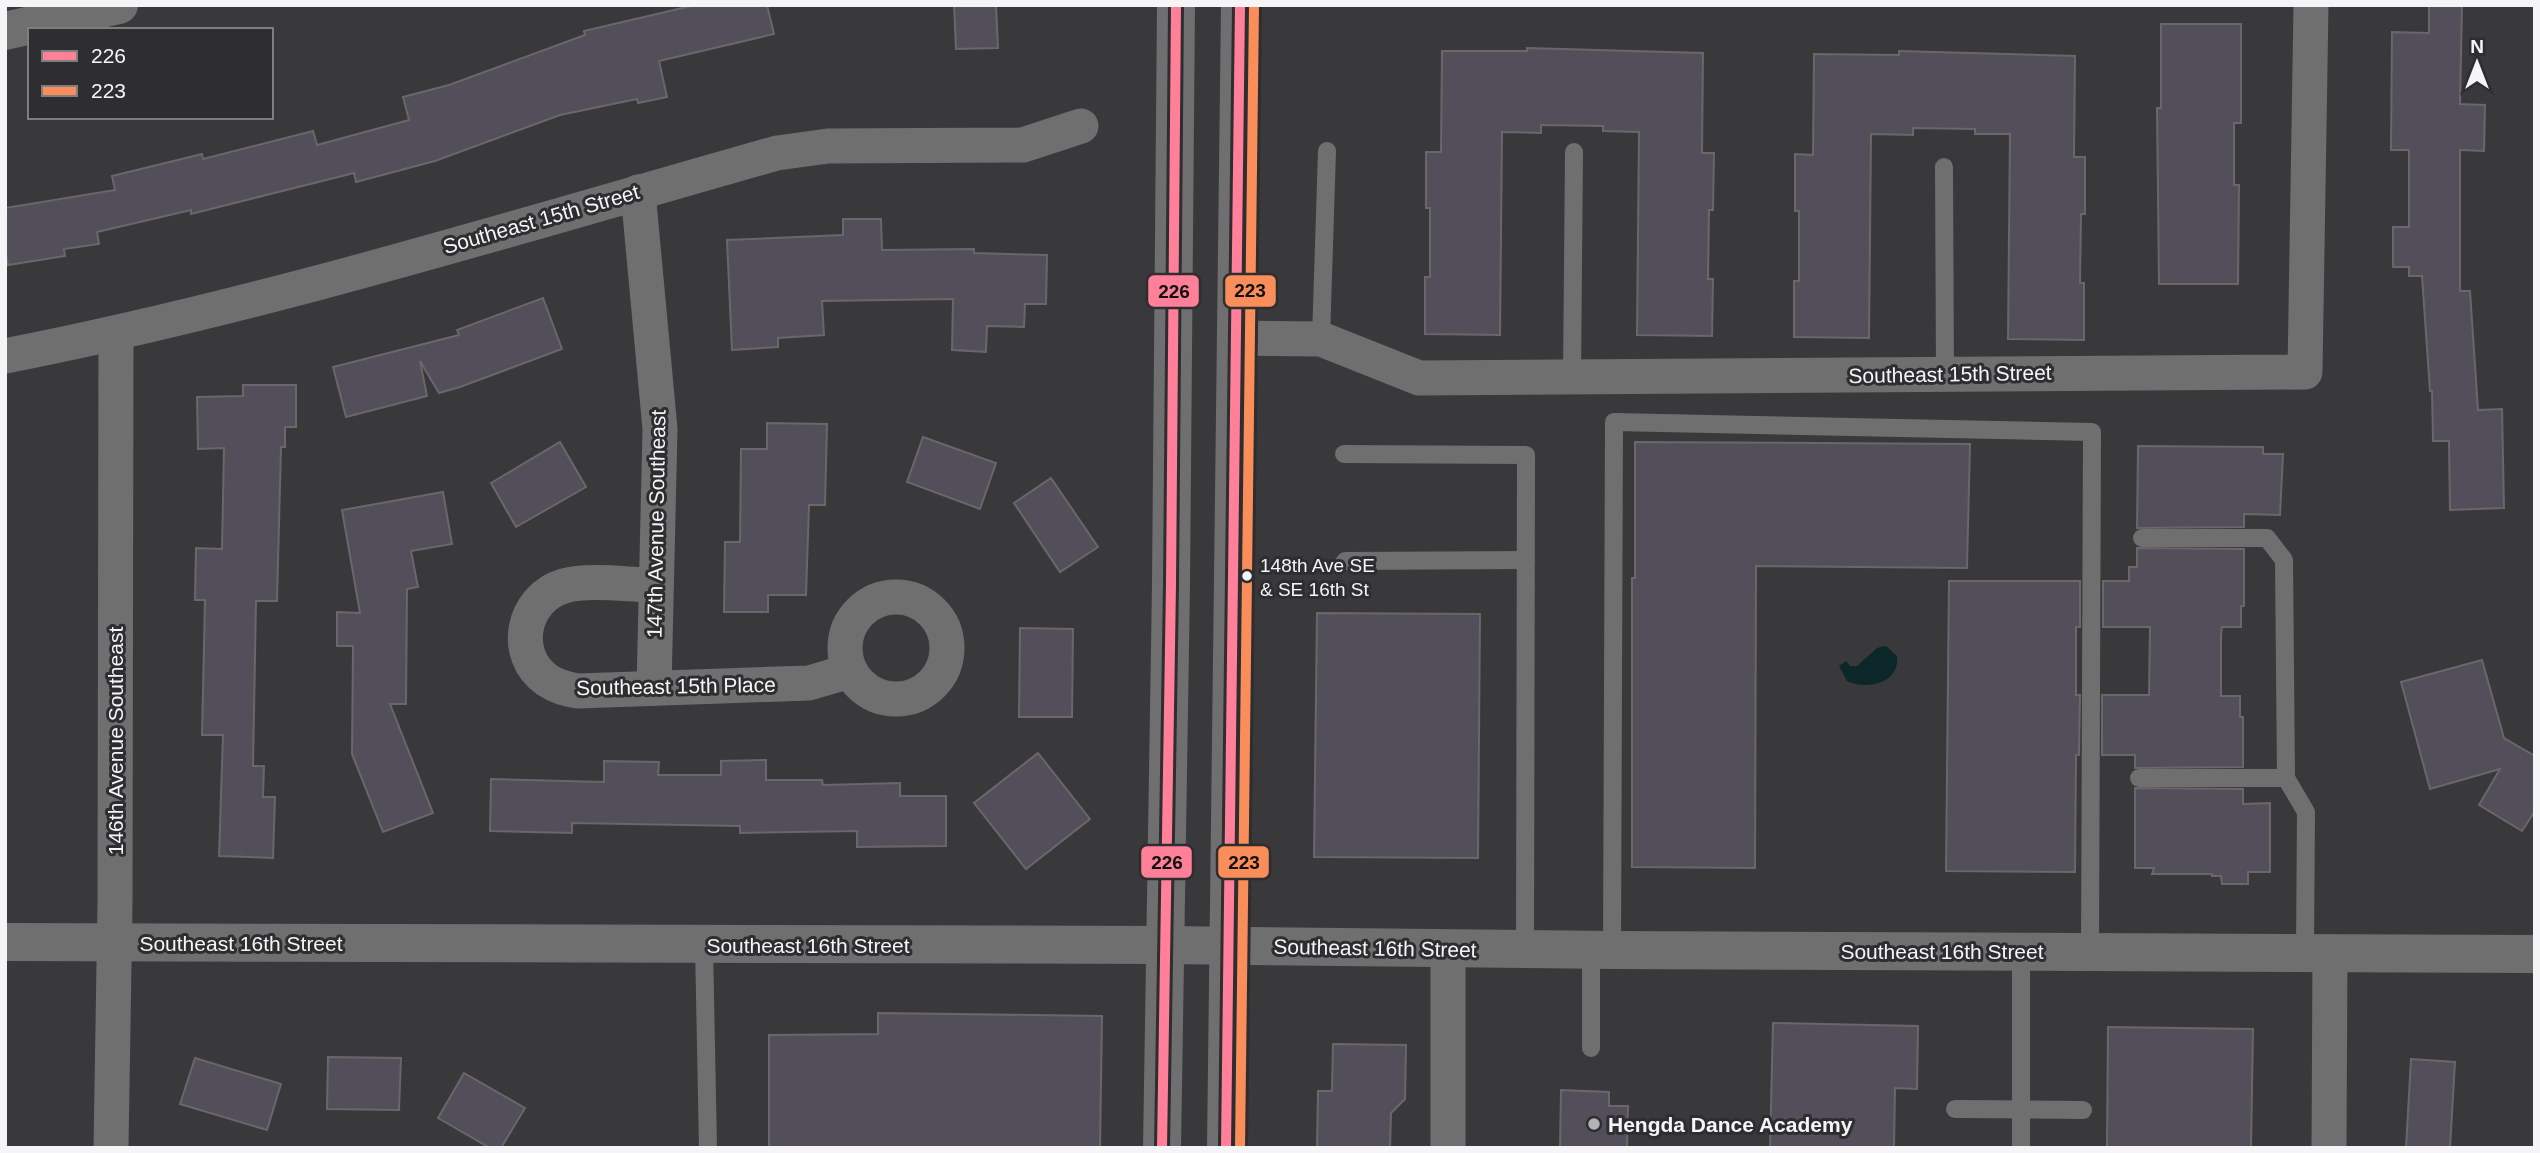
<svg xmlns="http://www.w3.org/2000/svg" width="2540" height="1153" font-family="Helvetica,sans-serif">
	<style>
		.water { fill: #0b2729 }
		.building { fill: #534f5a; stroke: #686769; stroke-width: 2 }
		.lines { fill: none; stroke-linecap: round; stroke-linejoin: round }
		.service { stroke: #706f70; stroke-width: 18 }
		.minor { stroke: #706f70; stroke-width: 35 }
		.tertiary { stroke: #706f70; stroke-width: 38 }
		.primary { stroke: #706f70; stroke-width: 38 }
		.bus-1-casing { stroke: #2e2d30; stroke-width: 16 }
		.bus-2-casing { stroke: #2e2d30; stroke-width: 16 }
		.bus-1 { stroke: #ff8098; stroke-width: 10 }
		.bus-2 { stroke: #fa8e5a; stroke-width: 10 }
		.bus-dot { fill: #f5f4f6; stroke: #2e2d30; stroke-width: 2.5 }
		.poi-dot { fill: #b3b2b4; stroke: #2e2d30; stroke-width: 2.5 }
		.labels { text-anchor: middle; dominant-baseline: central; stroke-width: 6; stroke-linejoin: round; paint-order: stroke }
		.bus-label { font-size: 19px; fill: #f5f4f6; stroke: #2e2d30; text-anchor: start }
		.street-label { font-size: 21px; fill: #f5f4f6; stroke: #2e2d30 }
		.poi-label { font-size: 21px; font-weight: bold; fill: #f5f4f6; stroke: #2e2d30; text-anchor: start }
		.line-badge { stroke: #2e2d30; stroke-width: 2.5 }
		.pale-badge-label { font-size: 19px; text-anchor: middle; font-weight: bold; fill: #111 }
	</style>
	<rect width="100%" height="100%" fill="#39383a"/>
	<!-- water -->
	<path class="water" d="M1886 646 1897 656C1900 684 1867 690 1847 681L1839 666 1846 661 1850 666H1857L1877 648Z"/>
	<!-- building -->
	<g class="building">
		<polygon points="695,5 767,5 774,34 659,61 667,97 638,103 637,99 560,115 435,161 356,182 354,173 191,214 191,210 97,232 99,244 64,249 65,256 8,265 5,249 5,208 115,190 112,176 202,154 203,159 313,131 317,145 409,120 403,97 449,85 585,35 584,31"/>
		<polygon points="954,5 996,5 998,48 956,49"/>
		<polygon points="2429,5 2462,5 2460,104 2485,105 2484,151 2460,150 2460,291 2470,291 2478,410 2502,409 2504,508 2450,510 2449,441 2433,441 2432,391 2430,391 2422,276 2409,276 2409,267 2393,267 2393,227 2409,227 2409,150 2391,150 2392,32 2429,33"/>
		<polygon points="2161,24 2241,24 2241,123 2234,123 2234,185 2239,185 2238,284 2159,284 2157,108 2161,108"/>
		<polygon points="1527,48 1703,53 1702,153 1714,153 1713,210 1709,210 1708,279 1713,279 1712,336 1637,335 1639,132 1603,131 1603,126 1541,125 1541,133 1502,132 1500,335 1425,334 1425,277 1430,277 1430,208 1426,208 1426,152 1441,152 1442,51 1527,51"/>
		<polygon points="1899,51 2075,56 2074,157 2085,157 2085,214 2081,214 2080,283 2084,283 2084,340 2008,339 2010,134 1975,134 1975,129 1913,128 1913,135 1871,134 1869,338 1794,337 1794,281 1799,281 1799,211 1795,211 1795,154 1813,155 1814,54 1899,55"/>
		<polygon points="843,219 881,219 882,250 974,249 974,253 1047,255 1046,304 1025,304 1024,327 987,326 986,352 952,350 953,299 822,301 824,335 778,338 778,347 732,350 727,240 843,235"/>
		<polygon points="543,298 562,349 460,387 439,393 420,361 427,396 346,417 333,367 459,335 457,330"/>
		<polygon points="243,385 296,385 296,427 285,427 285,447 281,447 277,601 256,601 253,766 264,766 263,797 275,797 273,858 219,856 223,735 202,735 205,600 195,600 196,548 222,549 224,448 198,449 197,397 243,396"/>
		<polygon points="767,423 827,424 825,505 809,505 806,595 768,595 768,612 724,612 725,542 740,542 741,449 767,449"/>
		<polygon points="923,437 996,463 980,509 907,482"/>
		<polygon points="560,442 586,487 516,527 491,483"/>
		<polygon points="1635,442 1970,444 1967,568 1756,566 1755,868 1632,867 1632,578 1635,578"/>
		<polygon points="2138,446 2263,447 2263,454 2283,454 2280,515 2244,514 2244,527 2137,528"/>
		<polygon points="1051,478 1098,547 1060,572 1014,503"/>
		<polygon points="443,492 452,544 411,551 418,587 407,589 406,704 390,704 433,813 383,832 352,754 353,646 337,646 337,612 360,613 342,510"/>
		<polygon points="2137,548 2244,549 2244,606 2241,606 2241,627 2222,627 2221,635 2221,696 2240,696 2240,717 2243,717 2243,767 2135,768 2135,755 2102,755 2102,695 2149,695 2150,627 2103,627 2103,581 2129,581 2129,567 2137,567"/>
		<polygon points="1949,581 2080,581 2080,627 2076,627 2076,695 2080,695 2079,755 2076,755 2075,872 1946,871"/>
		<polygon points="1317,613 1480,614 1478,858 1314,857"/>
		<polygon points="1020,628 1073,629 1072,717 1019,717"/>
		<polygon points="2482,660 2504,738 2535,756 2535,811 2522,831 2479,805 2500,769 2430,789 2401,682"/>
		<polygon points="1038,753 1090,819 1026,869 974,803"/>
		<polygon points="766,760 766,780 822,780 823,785 900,783 900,796 946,796 946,846 857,847 857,831 740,833 740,826 572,823 572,833 490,831 491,779 604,782 604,761 659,762 658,775 721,775 721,761"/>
		<polygon points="2135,788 2243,789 2243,804 2270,803 2270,872 2248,872 2248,884 2222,884 2221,876 2212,876 2212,874 2152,874 2154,868 2135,868"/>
		<polygon points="878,1013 1102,1016 1100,1148 769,1148 769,1035 878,1034"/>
		<polygon points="1773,1023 1918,1026 1917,1089 1895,1088 1894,1148 1770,1148"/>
		<polygon points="2108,1027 2253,1029 2251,1148 2107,1148"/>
		<polygon points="1333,1044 1406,1045 1405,1099 1391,1113 1390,1148 1317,1148 1318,1091 1332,1091"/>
		<polygon points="328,1057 401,1058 399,1110 327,1109"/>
		<polygon points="195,1058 281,1084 267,1130 180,1104"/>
		<polygon points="2411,1059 2455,1062 2450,1148 2406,1148"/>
		<polygon points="464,1073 525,1108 501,1148 490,1148 438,1118"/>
		<polygon points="1561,1090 1609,1092 1609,1106 1628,1106 1627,1148 1560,1148"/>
	</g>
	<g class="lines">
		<!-- service -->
		<g class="service">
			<polyline points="1944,167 1945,375"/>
			<polyline points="1321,339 1327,151"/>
			<polyline points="1572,377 1574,152"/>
			<polyline points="1344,454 1526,455 1525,949"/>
			<polyline points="2142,538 2267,538 2284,560 2286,778 2306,812 2305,952"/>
			<polyline points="1345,561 1526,560"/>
			<polyline points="2139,778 2286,778"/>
			<polyline points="704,945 708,1148"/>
			<polyline points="1591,950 1591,1048"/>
			<polyline points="1612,950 1614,422 2092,432 2090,951"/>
			<polyline points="1955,1109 2083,1110"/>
			<polyline points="2021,1148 2021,951"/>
		</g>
		<!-- minor -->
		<g class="minor">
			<polyline points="638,192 660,429 654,688"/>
			<polyline points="1237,338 1321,339 1419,378 2305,372 2311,5"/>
			<path d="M5 356C266 305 522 225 777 153L828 146 1023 145 1081 126"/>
			<path d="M656 585C629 585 590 579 564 586 522 598 511 655 547 680 557 687 566 689 578 691L809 683 850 671"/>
			<circle cx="896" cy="648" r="51"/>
			<polyline points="111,1148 115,903 116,335"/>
			<polyline points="1448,1148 1448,949"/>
			<polyline points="2329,1148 2330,952"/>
		</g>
		<!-- tertiary -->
		<g class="tertiary">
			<polyline points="5,31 119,5"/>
			<polyline points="5,942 1165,945 1612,950 2535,954"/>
		</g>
		<!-- primary -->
		<g class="primary">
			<polyline points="1162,1148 1171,584 1176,5"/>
			<polyline points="1226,1148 1240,5"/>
		</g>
		<defs>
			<g id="bus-1">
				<polyline points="1162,1148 1171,584 1176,5"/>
				<polyline points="1226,1148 1240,5"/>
			</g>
			<polyline id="bus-2" points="1240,1148 1254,5"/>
		</defs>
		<!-- bus-1 casing -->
		<use href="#bus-1" class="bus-1-casing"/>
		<!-- bus-2 casing -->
		<use href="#bus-2" class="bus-2-casing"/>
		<!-- bus-1 -->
		<use href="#bus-1" class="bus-1"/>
		<!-- bus-2 -->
		<use href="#bus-2" class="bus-2"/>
	</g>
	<!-- markers -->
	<circle class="bus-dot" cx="1247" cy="576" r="6"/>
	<circle class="poi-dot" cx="1594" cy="1124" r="7"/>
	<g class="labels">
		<!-- bus labels -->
		<g class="bus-label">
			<text x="1260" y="565">148th Ave SE<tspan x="1260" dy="24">&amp; SE 16th St</tspan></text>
		</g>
		<!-- street labels -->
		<g class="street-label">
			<text transform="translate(541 219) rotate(-16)">Southeast 15th Street</text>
			<text transform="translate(1950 374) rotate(-1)">Southeast 15th Street</text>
			<text transform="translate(656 524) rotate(-89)">147th Avenue Southeast</text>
			<text transform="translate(676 686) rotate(-1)">Southeast 15th Place</text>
			<text transform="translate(115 741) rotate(-90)">146th Avenue Southeast</text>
			<text x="241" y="943">Southeast 16th Street</text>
			<text x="808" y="945">Southeast 16th Street</text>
			<text transform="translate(1375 948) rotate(1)">Southeast 16th Street</text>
			<text x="1942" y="951">Southeast 16th Street</text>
		</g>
		<!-- poi labels -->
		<g class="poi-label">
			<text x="1608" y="1124">Hengda Dance Academy</text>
		</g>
	</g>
	<g class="line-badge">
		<rect x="1224" y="274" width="53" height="34" rx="7" fill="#fa8e5a"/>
		<rect x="1147" y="274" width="53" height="34" rx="7" fill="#ff8098"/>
		<rect x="1217" y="845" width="53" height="34" rx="7" fill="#fa8e5a"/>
		<rect x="1140" y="845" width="53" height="34" rx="7" fill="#ff8098"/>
	</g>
	<g class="pale-badge-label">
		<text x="1250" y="297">223</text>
		<text x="1174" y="298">226</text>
		<text x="1244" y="869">223</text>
		<text x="1167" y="869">226</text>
	</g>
	<!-- border -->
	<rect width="2540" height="1153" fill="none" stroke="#f5f4f6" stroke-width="14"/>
	<!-- legend -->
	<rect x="28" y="28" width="245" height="91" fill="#2e2d30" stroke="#7e7d7f" stroke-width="2"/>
	<rect x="42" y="51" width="35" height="10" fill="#ff8098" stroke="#7e7d7f" stroke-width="2"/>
	<text x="91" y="63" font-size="21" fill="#f5f4f6">226</text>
	<rect x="42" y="86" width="35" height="10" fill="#fa8e5a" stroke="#7e7d7f" stroke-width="2"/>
	<text x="91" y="98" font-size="21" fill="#f5f4f6">223</text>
	<!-- north arrow -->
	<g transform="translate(2477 63)" stroke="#2e2d30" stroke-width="5" paint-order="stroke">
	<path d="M0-5L12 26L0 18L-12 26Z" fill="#f5f4f6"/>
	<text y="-10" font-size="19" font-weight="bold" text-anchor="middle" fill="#f5f4f6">N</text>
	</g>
</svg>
